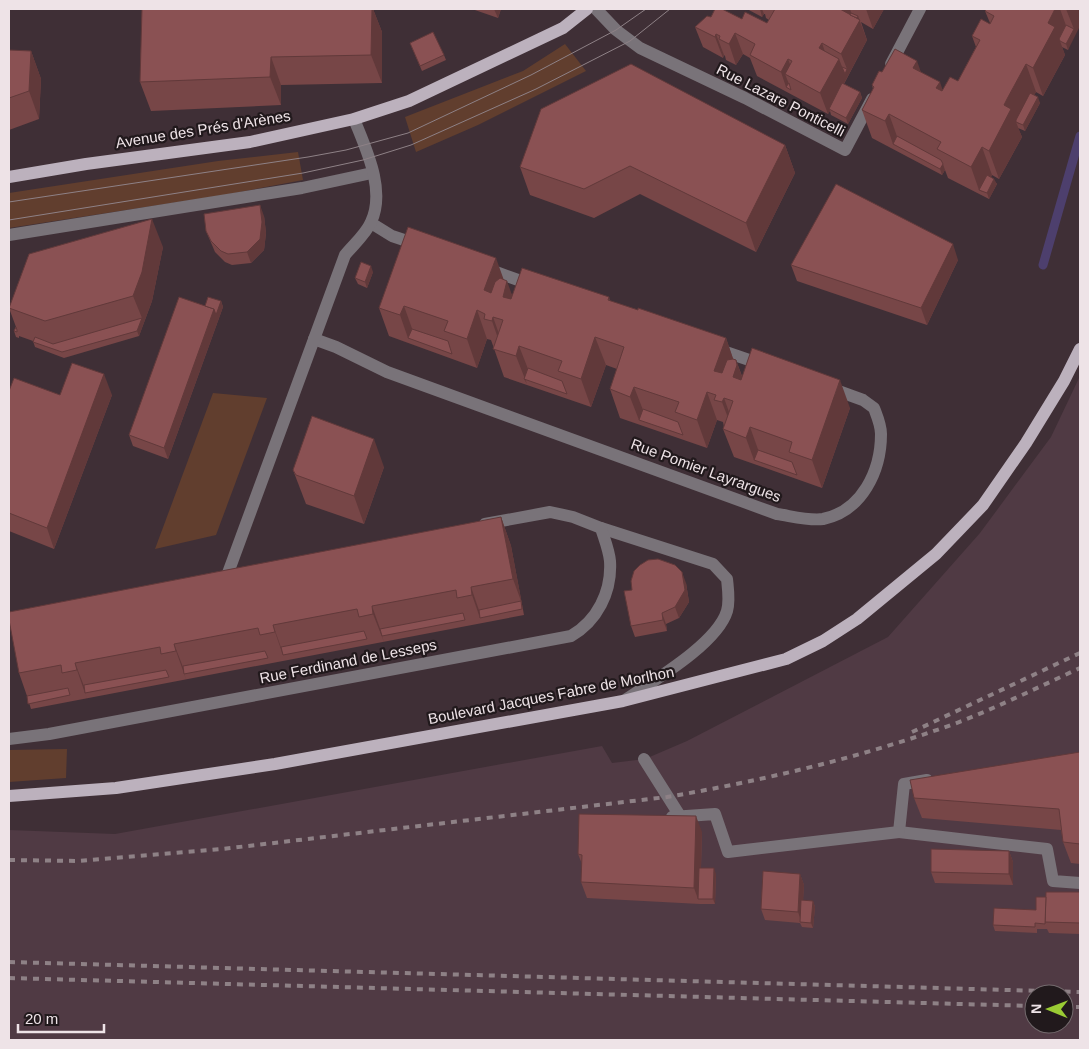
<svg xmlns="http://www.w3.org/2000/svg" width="1089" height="1049" font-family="Arial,sans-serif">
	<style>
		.built { fill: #503a44; fill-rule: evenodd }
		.green { fill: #613e2e }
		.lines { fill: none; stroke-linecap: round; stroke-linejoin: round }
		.stream { stroke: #4d3f6d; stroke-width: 9 }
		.minor { stroke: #797379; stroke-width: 12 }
		.major { stroke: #bcb1bd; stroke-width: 12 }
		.tram { stroke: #8e8186; stroke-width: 1 }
		.rail { stroke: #8e8186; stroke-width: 4; stroke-dasharray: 6 6; stroke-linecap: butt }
		.wall { fill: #774647 }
		.shaded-wall { fill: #61393a }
		.building { fill: #8a5153; stroke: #61393a }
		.labels { text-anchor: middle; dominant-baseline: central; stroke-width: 4.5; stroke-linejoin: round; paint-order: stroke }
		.street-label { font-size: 15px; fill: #eee3e7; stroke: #21191c }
	</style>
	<rect width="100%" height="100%" fill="#3f2f36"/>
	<!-- built -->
	<path class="built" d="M1080 376V1040H9V830L115 834 602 746 612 763 645 759 687 741 888 637 980 533 1051 437ZM1034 994H1064V1024H1034Z"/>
	<!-- green -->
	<g class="green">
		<polygon points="565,44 586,71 478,125 416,152 405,117 523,71"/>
		<polygon points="298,152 303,180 224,195 9,228 9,193 218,161"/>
		<polygon points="213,393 267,398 216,535 155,549"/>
		<polygon points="67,749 66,778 9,782 9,750"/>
	</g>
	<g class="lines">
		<!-- stream -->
		<polyline class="stream" points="1043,265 1080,136"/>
		<!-- minor -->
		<g class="minor">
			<polyline points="596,9 616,30 640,48 745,98 845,150 872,99"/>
			<polyline points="891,64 920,9"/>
			<polyline points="371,223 392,236 419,245"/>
			<polyline points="9,235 302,188 372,173"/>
			<polyline points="485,268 532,285"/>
			<path d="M314 339 336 347 387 372 777 514C791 516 809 521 823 519 862 511 881 471 881 434 881 425 877 416 874 408L863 400 830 388"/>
			<polyline points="717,349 764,365"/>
			<path d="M601 528 713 564 727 579C728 589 730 601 727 611 717 644 653 681 625 700"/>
			<path d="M228 573 345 255C353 245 366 234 371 222 386 190 366 149 354 119"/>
			<path d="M9 739 49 734 571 636C597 621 612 592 610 561 609 550 604 538 601 528L573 517 550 512 485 524"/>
			<polyline points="644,759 680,816"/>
			<polyline points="927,780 904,784 899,832 1047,849 1053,881 1080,883"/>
			<polyline points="672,817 715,814 728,852 899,832"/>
		</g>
		<!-- major -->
		<g class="major">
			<polyline points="9,177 86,164 250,142 354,119 409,101 563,28 587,9"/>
			<polyline points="9,796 116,788 275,764 623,701 786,659 823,641 857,619 936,554 983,505 1026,443 1064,381 1080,349"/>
		</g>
		<!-- tram -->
		<g class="tram">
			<polyline points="9,202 308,157 346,150 408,133 531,75 616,30 646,9"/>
			<polyline points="9,220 303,173 363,160 411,145 536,89 630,41 670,9"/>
		</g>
		<!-- rail -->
		<g class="rail">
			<polyline points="912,732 1080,653"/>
			<path d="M9 860 78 861 222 849 667 797C766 780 867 756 962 721 1002 705 1041 686 1080 668"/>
			<polyline points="9,962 1080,992"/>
			<polyline points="9,978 1034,1006"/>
			<polyline points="1064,1007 1080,1007"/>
		</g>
	</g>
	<!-- wall -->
	<g class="wall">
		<polygon points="142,9 373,9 382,32 382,83 281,85 281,105 151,111 140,82"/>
		<polygon points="472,9 501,9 498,18"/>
		<polygon points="747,9 884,9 873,29 861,22 867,40 844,84 860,92 862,98 848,124 831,115 830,111 828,114 757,76 750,58 743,54 736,65 726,60 725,56 724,55 723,58 703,47 695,27 711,17 742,19 767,23 769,20 766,18 765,14 764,14 762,17"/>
		<polygon points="987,9 1080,9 1068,50 1062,47 1065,55 1043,96 1036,92 1034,95 1040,103 1025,131 1018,128 1022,137 999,179 992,175 991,177 997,184 989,199 948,178 945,170 942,175 872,138 862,110 873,89 872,85 882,72 921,72 943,90 958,81 976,47 972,36 990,23 985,11"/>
		<polygon points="410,43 444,55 446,60 422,71"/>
		<polygon points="9,50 31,51 41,79 39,119 9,130"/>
		<polygon points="785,145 795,173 756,252 640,194 594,218 530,195 520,167"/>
		<polygon points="264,216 266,233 264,250 251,263 232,265 225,262 215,252 206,231"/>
		<polygon points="163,247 152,301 139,336 64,358 35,347 33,341 19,336 19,338 16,337 14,331 16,327 9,308"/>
		<polygon points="958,260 927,325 797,281 791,265"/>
		<polygon points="373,272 367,288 358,284 355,278"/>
		<polygon points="503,279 512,295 609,297 610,301 726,338 733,359 736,360 742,376 850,408 822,488 734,457 723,429 724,427 723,422 717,420 707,448 620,418 610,389 617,369 606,365 591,407 504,377 491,340 487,339 477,368 389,336 379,308"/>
		<polygon points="221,301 223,307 168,459 133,446 129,435 205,306"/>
		<polygon points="9,391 60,395 112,395 54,549 9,531"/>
		<polygon points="384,467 364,524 306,504 293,470"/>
		<polygon points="501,517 511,546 524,615 31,709 27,696 19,673"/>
		<polygon points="686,583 689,602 679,618 666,624 667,631 635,637 631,626 632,590"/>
		<polygon points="1080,752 1080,864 1071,863 1063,842 1061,830 922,818 914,798"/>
		<polygon points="702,832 701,868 716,874 715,904 700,904 587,898 581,882 582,864 578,854"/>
		<polygon points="1009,851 1013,862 1013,885 935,883 931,872"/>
		<polygon points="800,874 804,885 803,900 813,901 815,907 813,928 802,927 800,923 765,920 761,909"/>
		<polygon points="1080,892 1080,934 1049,933 1047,929 1037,929 1037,933 995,931 993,925 1036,910 1046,897"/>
	</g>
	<!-- shaded-wall -->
	<g class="shaded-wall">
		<polygon points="372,9 373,9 382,32 382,83 371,55"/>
		<polygon points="494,9 501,9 498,18"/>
		<polygon points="760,9 762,9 764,14 762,17"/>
		<polygon points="840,9 850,9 853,18 845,24"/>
		<polygon points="866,9 884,9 873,29"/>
		<polygon points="1055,9 1060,9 1068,31 1060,41 1065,55 1043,96 1033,68 1048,23"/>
		<polygon points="1066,9 1080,9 1080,26 1068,50 1066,44 1074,29"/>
		<polygon points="858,16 867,40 830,110 829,109 830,111 828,114 820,93 839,59 845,74 847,69 841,54"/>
		<polygon points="735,33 743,54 736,65 729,44"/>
		<polygon points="716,34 724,55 723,58 715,37"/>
		<polygon points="822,43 829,64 819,48"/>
		<polygon points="31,51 41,79 39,119 29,91"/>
		<polygon points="271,57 281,85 281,105 270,77"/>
		<polygon points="788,59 796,80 785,74 791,89 786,87 788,93 781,72"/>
		<polygon points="917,61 927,89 913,68"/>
		<polygon points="1026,64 1036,92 1019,124 1016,122 1022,137 999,179 989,151 1004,105"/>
		<polygon points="940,82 944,94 936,88"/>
		<polygon points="860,92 862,98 848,124 846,118"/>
		<polygon points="1038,97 1040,103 1025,131 1023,125"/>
		<polygon points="889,114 899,142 893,144 885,121"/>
		<polygon points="785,145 795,173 756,252 746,223"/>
		<polygon points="982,147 992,175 983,192 979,190 971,167"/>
		<polygon points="943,164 945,170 942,175 940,169"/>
		<polygon points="994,179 997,184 989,199 987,193"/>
		<polygon points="260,205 264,216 266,233 264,250 251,263 247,252"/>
		<polygon points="152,219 163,247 152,301 139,336 137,331 142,318 133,296"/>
		<polygon points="953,244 958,260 927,325 921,308"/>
		<polygon points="496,258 506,286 493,317 503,345 502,350 492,321 484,290"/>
		<polygon points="371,266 373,272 367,288 365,282"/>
		<polygon points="507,281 517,309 503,297"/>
		<polygon points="221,301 223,307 168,459 164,448 214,309"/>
		<polygon points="404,306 414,334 408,338 400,315"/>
		<polygon points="477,310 487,339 477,368 467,339"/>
		<polygon points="595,337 606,365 591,407 581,379"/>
		<polygon points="726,338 736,367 725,399 714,371"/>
		<polygon points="519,346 530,374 524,379 527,384 516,356"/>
		<polygon points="736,360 746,388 733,377"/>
		<polygon points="104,374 112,395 54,549 47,528"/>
		<polygon points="840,380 850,408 822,488 812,460"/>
		<polygon points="634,387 645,415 639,420 630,397"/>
		<polygon points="707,392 717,420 707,448 697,420"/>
		<polygon points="724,398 734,426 733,431 722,402"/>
		<polygon points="750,427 760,455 754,460 746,438"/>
		<polygon points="374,439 384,467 364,524 354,496"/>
		<polygon points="501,517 511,546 524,615 521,601 513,579"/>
		<polygon points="682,572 686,583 689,602 679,618 675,607"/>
		<polygon points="471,587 481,616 480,618 472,595"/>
		<polygon points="372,606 382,634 382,636 384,642 373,614"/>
		<polygon points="662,613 666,624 667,631 663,620"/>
		<polygon points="273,625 283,653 283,655 275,632"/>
		<polygon points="174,644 185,672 184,674 186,679 176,651"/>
		<polygon points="75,663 86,691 85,693 87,699 77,670"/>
		<polygon points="696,816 702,832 700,899 698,899 694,888"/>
		<polygon points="1009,851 1013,862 1013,885 1009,874"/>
		<polygon points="714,868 716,874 715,904 713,899"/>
		<polygon points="800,874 804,885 802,923 798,912"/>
		<polygon points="813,901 815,907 813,928 811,923"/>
	</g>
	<!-- building -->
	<g class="building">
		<polygon points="142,9 372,9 371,55 271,57 270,77 140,82"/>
		<polygon points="715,9 722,9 742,19 745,12 767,23 775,9 840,9 860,20 841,54 822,43 819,48 839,59 820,93 785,74 792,61 788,59 781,72 750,55 755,44 735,33 729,44 719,39 720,36 716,34 715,37 695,27 707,16 711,17"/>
		<polygon points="987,9 1055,9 1048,23 1055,27 1033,68 1026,64 1007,99 1004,105 1011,109 989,151 982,147 971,167 937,149 941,142 889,114 885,121 862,110 874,87 872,85 879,71 882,72 895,49 917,61 913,68 940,82 936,88 942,91 950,77 958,81 980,40 972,36 981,19 990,24 994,16 985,11"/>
		<polygon points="851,13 858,16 857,18 850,15"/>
		<polygon points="1066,25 1074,29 1066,44 1060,41 1059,39"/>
		<polygon points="433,32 444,55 420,66 410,43"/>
		<polygon points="9,50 31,51 29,91 9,98"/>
		<polygon points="631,64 785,145 746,223 630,166 584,189 520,167 541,109"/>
		<polygon points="842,67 847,69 845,74"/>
		<polygon points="789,83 791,90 786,87"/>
		<polygon points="842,83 860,92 846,118 829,109"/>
		<polygon points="1030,93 1038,97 1023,125 1016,122 1016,120"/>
		<polygon points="897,136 941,160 943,164 940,169 893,144"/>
		<polygon points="987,175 994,179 987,193 979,190"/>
		<polygon points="836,184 953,244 921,308 791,265"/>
		<polygon points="260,205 262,222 260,239 247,252 228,254 221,251 211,241 206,231 204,214"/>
		<polygon points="152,219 142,272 133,296 45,321 9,308 29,254"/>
		<polygon points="408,227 496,258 484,290 491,293 495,282 500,278 507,281 503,297 511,299 522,268 609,297 608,300 638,310 638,308 726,338 714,371 722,373 727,360 733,359 736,360 737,365 733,377 741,380 752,348 840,380 812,460 789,452 792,442 750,427 746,438 723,429 733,401 724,398 722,402 714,400 716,395 707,392 697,420 675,412 679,402 634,387 630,397 610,389 624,347 595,337 581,379 558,371 562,361 519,346 516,356 493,349 503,320 493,317 492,321 484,319 485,314 477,310 467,339 444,331 448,321 404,306 400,315 379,308"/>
		<polygon points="361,262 371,266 365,282 355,278"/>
		<polygon points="179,297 214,309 164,448 129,435"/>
		<polygon points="208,297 221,301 216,315 214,309 205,306"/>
		<polygon points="142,318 137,331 62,352 33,342 35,337 53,344"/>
		<polygon points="16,327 17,330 17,332 14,331"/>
		<polygon points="412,329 448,341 452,354 408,338"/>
		<polygon points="72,363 104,374 47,528 9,513 9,391 14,378 60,395"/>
		<polygon points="528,368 562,381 567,394 524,379"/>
		<polygon points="643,409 678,422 683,435 639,420"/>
		<polygon points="312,416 374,439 354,496 296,475 293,470"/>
		<polygon points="758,450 792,462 797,475 754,460"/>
		<polygon points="501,517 513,579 471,587 472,595 457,598 456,590 372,606 373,614 359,617 357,609 273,625 275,632 260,635 258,628 174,644 176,651 161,654 160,647 75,663 77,670 62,673 61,665 19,673 9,620 9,612"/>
		<polygon points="658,559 675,565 682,572 685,590 675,607 662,613 663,620 631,626 624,591 632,590 631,581 634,571 640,565 648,560"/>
		<polygon points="521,601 522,609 480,618 479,610"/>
		<polygon points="463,613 465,620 382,636 380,629"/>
		<polygon points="364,631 367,639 283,655 281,647"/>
		<polygon points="265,651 268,658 184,674 183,666"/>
		<polygon points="166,670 169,677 85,693 84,685"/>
		<polygon points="68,688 70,695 28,704 27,696"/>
		<polygon points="1080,752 1080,844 1063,842 1059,809 914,798 910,780"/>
		<polygon points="579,814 696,816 694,888 581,882 582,855 578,854"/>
		<polygon points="931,849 1009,851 1009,874 931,872"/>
		<polygon points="699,868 714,868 713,899 698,899"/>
		<polygon points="763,871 800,874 798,912 761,909"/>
		<polygon points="1046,892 1080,892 1080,923 1045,922"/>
		<polygon points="1036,897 1046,897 1045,924 1035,923 1035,927 993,925 994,908 1036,910"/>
		<polygon points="801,900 813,901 811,923 800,922"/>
	</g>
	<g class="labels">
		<!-- street labels -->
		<g class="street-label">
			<text transform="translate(781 100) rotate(27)">Rue Lazare Ponticelli</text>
			<text transform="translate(203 129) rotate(-9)">Avenue des Prés d'Arènes</text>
			<text transform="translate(706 470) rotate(20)">Rue Pomier Layrargues</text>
			<text transform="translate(348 661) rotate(-11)">Rue Ferdinand de Lesseps</text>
			<text transform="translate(551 695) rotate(-11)">Boulevard Jacques Fabre de Morlhon</text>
		</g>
	</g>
	<!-- border -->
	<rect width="1089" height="1049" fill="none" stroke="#eee3e7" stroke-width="20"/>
	<!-- north arrow -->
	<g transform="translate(1049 1009) rotate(271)"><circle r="24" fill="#21191c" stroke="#736a6d"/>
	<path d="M0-4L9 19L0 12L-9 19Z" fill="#9acb34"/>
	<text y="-8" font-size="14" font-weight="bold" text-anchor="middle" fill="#eee3e7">N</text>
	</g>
	<!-- scale -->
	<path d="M18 1024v8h86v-8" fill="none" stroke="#eee3e7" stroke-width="2.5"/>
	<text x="25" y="1024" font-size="15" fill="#eee3e7" stroke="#21191c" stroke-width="4" paint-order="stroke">20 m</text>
</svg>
